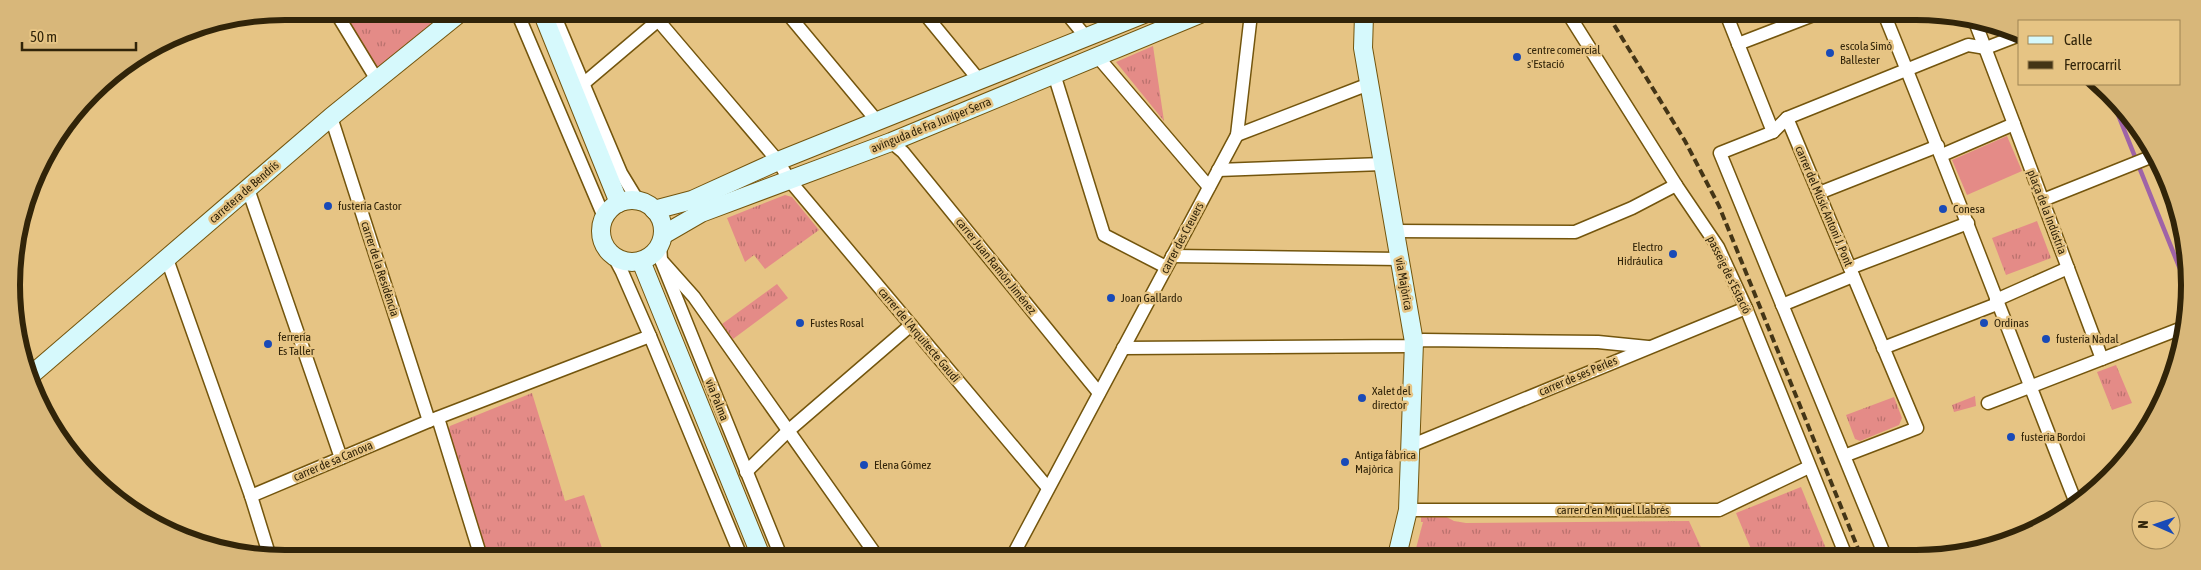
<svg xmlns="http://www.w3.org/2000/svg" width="2201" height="570" font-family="'Asap Condensed',sans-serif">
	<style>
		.grass { fill: url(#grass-tufts) }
		.pitch { fill: #e48b87 }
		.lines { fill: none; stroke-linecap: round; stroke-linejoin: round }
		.stream { stroke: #9f63a7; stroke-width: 4.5 }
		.street-casing { stroke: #73550d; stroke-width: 15 }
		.secondary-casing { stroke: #73550d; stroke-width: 20 }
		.street { stroke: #fff; stroke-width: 12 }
		.secondary { stroke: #d6f9fc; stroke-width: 18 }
		.rail { stroke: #443516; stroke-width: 4; stroke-dasharray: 8 4; stroke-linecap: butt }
		.poi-dot { fill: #194ab7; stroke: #e6c484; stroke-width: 2 }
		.labels { text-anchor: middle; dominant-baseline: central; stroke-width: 5; stroke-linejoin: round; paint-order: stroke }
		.poi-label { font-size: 12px; fill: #312409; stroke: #e6c484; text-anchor: start }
		.street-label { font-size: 12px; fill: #312409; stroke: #e6c484 }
		.rim { fill: none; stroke: #312409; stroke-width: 6 }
	</style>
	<defs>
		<pattern id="grass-tufts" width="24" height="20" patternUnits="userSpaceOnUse" patternTransform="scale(1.25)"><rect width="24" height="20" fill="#e48b87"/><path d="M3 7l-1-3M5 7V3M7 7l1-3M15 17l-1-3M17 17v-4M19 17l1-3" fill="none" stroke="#b9716d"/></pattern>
	</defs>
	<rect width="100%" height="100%" fill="#e6c484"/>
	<!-- grass -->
	<g class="grass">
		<polygon points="340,11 423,12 431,24 379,69 376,68"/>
		<polygon points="1153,46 1164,121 1116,62"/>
		<polygon points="785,195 792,197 819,230 765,269 754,255 745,262 727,218"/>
		<polygon points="2037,221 2051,258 2006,275 1992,238"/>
		<polygon points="777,284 788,298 733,339 722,324"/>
		<polygon points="2116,365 2132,403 2112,410 2097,372"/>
		<polygon points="532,393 565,501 584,495 604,554 486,554 447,433 450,426"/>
		<polygon points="1975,396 1976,406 1954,412 1952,405"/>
		<polygon points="1894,397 1902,418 1899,425 1860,441 1855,439 1846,415"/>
		<polygon points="1801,487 1829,556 1754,556 1736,513"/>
		<polygon points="1441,514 1454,521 1466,523 1689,521 1705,556 1414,556 1423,522 1421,522 1421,516"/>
	</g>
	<!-- pitch -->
	<polygon class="pitch" points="2007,136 2022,171 1967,195 1952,160"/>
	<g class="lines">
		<!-- stream -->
		<polyline class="stream" points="2113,102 2184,279"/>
		<defs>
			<g id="street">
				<polyline points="335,11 377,80"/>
				<polyline points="517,12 604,217"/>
				<polyline points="553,12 621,173 638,201"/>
				<polyline points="651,12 778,161 790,181 1048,488"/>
				<polyline points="787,13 877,121"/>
				<polyline points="924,13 979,80"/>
				<polyline points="1067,14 1086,37"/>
				<polyline points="1569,15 1676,185 1718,247 1746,308 1846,556"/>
				<polyline points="1727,16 1773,132"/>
				<path d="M1885 16C1951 178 2012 341 2076 503"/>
				<polyline points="1974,19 2014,124"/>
				<polyline points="1738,44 1811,16"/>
				<polyline points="1097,56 1209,187"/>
				<polyline points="1054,74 1104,235 1166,267"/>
				<polyline points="583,84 668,12"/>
				<polyline points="331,117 429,421"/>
				<polyline points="1787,118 1968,45 1986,48 2017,36"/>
				<polyline points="1237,135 1369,84"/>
				<polyline points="891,142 903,152 1099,393"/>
				<polyline points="1942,155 2014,124 2102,359"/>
				<polyline points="1218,170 1383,164"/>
				<polyline points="248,189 341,458"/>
				<polyline points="1819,193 1938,146"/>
				<polyline points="2043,200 2153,156"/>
				<polyline points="1395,231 1575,232 1632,208 1676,185"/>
				<polyline points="660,244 661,260 780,554"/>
				<polyline points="1172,256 1400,259"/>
				<polyline points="614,257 622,272 650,336 740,554"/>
				<polyline points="167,259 251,496 429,421 650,336"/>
				<polyline points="661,260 694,297 876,555"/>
				<polyline points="1850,268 1968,223"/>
				<polyline points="1996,300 2068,268"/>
				<polyline points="1782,305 1853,276"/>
				<polyline points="1123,348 1408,346 1423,340 1598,342 1648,347"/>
				<polyline points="1883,348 1997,304"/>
				<polyline points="1988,403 2182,328"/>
				<polyline points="438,418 480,554"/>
				<polyline points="1410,446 1746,308"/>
				<polyline points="1844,456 1917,428 1787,118 1773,132 1720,153 1885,556"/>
				<polyline points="746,472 788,431 911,325"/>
				<polyline points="251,496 269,554"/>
				<polyline points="1408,510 1719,510 1809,467"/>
				<polyline points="1013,555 1237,135 1251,14"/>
			</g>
			<g id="secondary">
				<polyline points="542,12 619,203"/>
				<polyline points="1364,15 1363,48 1414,342 1408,510 1397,556"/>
				<circle cx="632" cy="231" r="31"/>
				<polyline points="654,210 692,200 778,161 1144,14"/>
				<polyline points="663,235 701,213 891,142 1200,14"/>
				<polyline points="641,261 760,554"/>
				<polyline points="30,376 331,117 461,12"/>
			</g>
		</defs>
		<!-- street casing -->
		<use href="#street" class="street-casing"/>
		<!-- secondary casing -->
		<use href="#secondary" class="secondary-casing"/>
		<!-- street -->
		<use href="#street" class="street"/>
		<!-- secondary -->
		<use href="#secondary" class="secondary"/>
		<!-- rail -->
		<polyline class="rail" points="1608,15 1685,141 1719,206 1861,556"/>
	</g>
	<!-- markers -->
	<g class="poi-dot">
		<circle cx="1830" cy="53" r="5"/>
		<circle cx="1517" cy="57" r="5"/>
		<circle cx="328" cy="206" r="5"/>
		<circle cx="1943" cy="209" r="5"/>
		<circle cx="1673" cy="254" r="5"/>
		<circle cx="1111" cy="298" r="5"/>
		<circle cx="800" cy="323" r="5"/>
		<circle cx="1984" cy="323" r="5"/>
		<circle cx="2046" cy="339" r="5"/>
		<circle cx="268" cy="344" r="5"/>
		<circle cx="1362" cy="398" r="5"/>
		<circle cx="2011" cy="437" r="5"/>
		<circle cx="1345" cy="462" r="5"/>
		<circle cx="864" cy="465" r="5"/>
	</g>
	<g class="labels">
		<!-- poi labels -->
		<g class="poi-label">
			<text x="1840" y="46">escola Simó<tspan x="1840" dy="14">Ballester</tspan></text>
			<text x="1527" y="50">centre comercial<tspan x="1527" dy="14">s'Estació</tspan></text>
			<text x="338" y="206">fusteria Castor</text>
			<text x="1953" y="209">Conesa</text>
			<text x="1663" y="247" text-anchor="end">Electro<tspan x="1663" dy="14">Hidráulica</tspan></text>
			<text x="1121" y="298">Joan Gallardo</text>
			<text x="810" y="323">Fustes Rosal</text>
			<text x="1994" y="323">Ordinas</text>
			<text x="278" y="337">ferreria<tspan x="278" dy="14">Es Taller</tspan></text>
			<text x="2056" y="339">fusteria Nadal</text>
			<text x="1372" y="391">Xalet del<tspan x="1372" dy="14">director</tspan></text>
			<text x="2021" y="437">fusteria Bordoi</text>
			<text x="1355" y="455">Antiga fàbrica<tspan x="1355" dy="14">Majòrica</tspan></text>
			<text x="874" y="465">Elena Gómez</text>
		</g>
		<!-- street labels -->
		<g class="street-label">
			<text transform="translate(931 125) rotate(-22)">avinguda de Fra Juníper Serra</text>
			<text transform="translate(244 192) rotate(-41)">carretera de Bendrís</text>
			<text transform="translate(1824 206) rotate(67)">carrer del Músic Antoni J. Pont</text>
			<text transform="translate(2047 212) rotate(69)">plaça de la Indústria</text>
			<text transform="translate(1182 238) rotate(-62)">carrer des Creuers</text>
			<text transform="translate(996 266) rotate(51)">carrer Juan Ramón Jiménez</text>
			<text transform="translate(380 269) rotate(72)">carrer de la Residència</text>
			<text transform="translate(1729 275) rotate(64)">passeig de s'Estació</text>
			<text transform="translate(1404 284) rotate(80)">via Majòrica</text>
			<text transform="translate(919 335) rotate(50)">carrer de l'Arquitecte Gaudí</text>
			<text transform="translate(1578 376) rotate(-23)">carrer de ses Perles</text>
			<text transform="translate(717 400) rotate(68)">via Palma</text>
			<text transform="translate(333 461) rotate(-23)">carrer de sa Canova</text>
			<text x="1613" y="510">carrer d'en Miquel Llabrés</text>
		</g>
	</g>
	<!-- crop -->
	<path d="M0 0H2201V570H0ZM285 20H1916A265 265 0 0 1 2181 285V285A265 265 0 0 1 1916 550H285A265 265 0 0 1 20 285V285A265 265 0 0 1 285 20Z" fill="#d8b77a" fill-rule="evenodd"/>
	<path class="rim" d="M285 20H1916A265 265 0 0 1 2181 285V285A265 265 0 0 1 1916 550H285A265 265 0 0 1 20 285V285A265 265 0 0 1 285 20Z"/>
	<!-- legend -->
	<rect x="2018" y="20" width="162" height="65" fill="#e6c484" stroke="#9e8453"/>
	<rect x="2028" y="36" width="25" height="8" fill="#d6f9fc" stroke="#9e8453"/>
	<text x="2064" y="45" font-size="15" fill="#312409">Calle</text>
	<rect x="2028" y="61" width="25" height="8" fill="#443516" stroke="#9e8453"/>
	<text x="2064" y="70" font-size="15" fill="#312409">Ferrocarril</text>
	<!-- north arrow -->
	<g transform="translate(2156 525) rotate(272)"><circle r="24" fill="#e6c484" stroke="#9e8453"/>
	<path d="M0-4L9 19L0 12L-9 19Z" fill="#194ab7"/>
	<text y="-8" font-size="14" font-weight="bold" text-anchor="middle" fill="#312409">N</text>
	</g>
	<!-- scale -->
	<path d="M22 42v8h114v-8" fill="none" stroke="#312409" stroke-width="2.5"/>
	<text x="30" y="42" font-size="15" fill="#312409" stroke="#e6c484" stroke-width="4" paint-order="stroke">50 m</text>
</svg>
